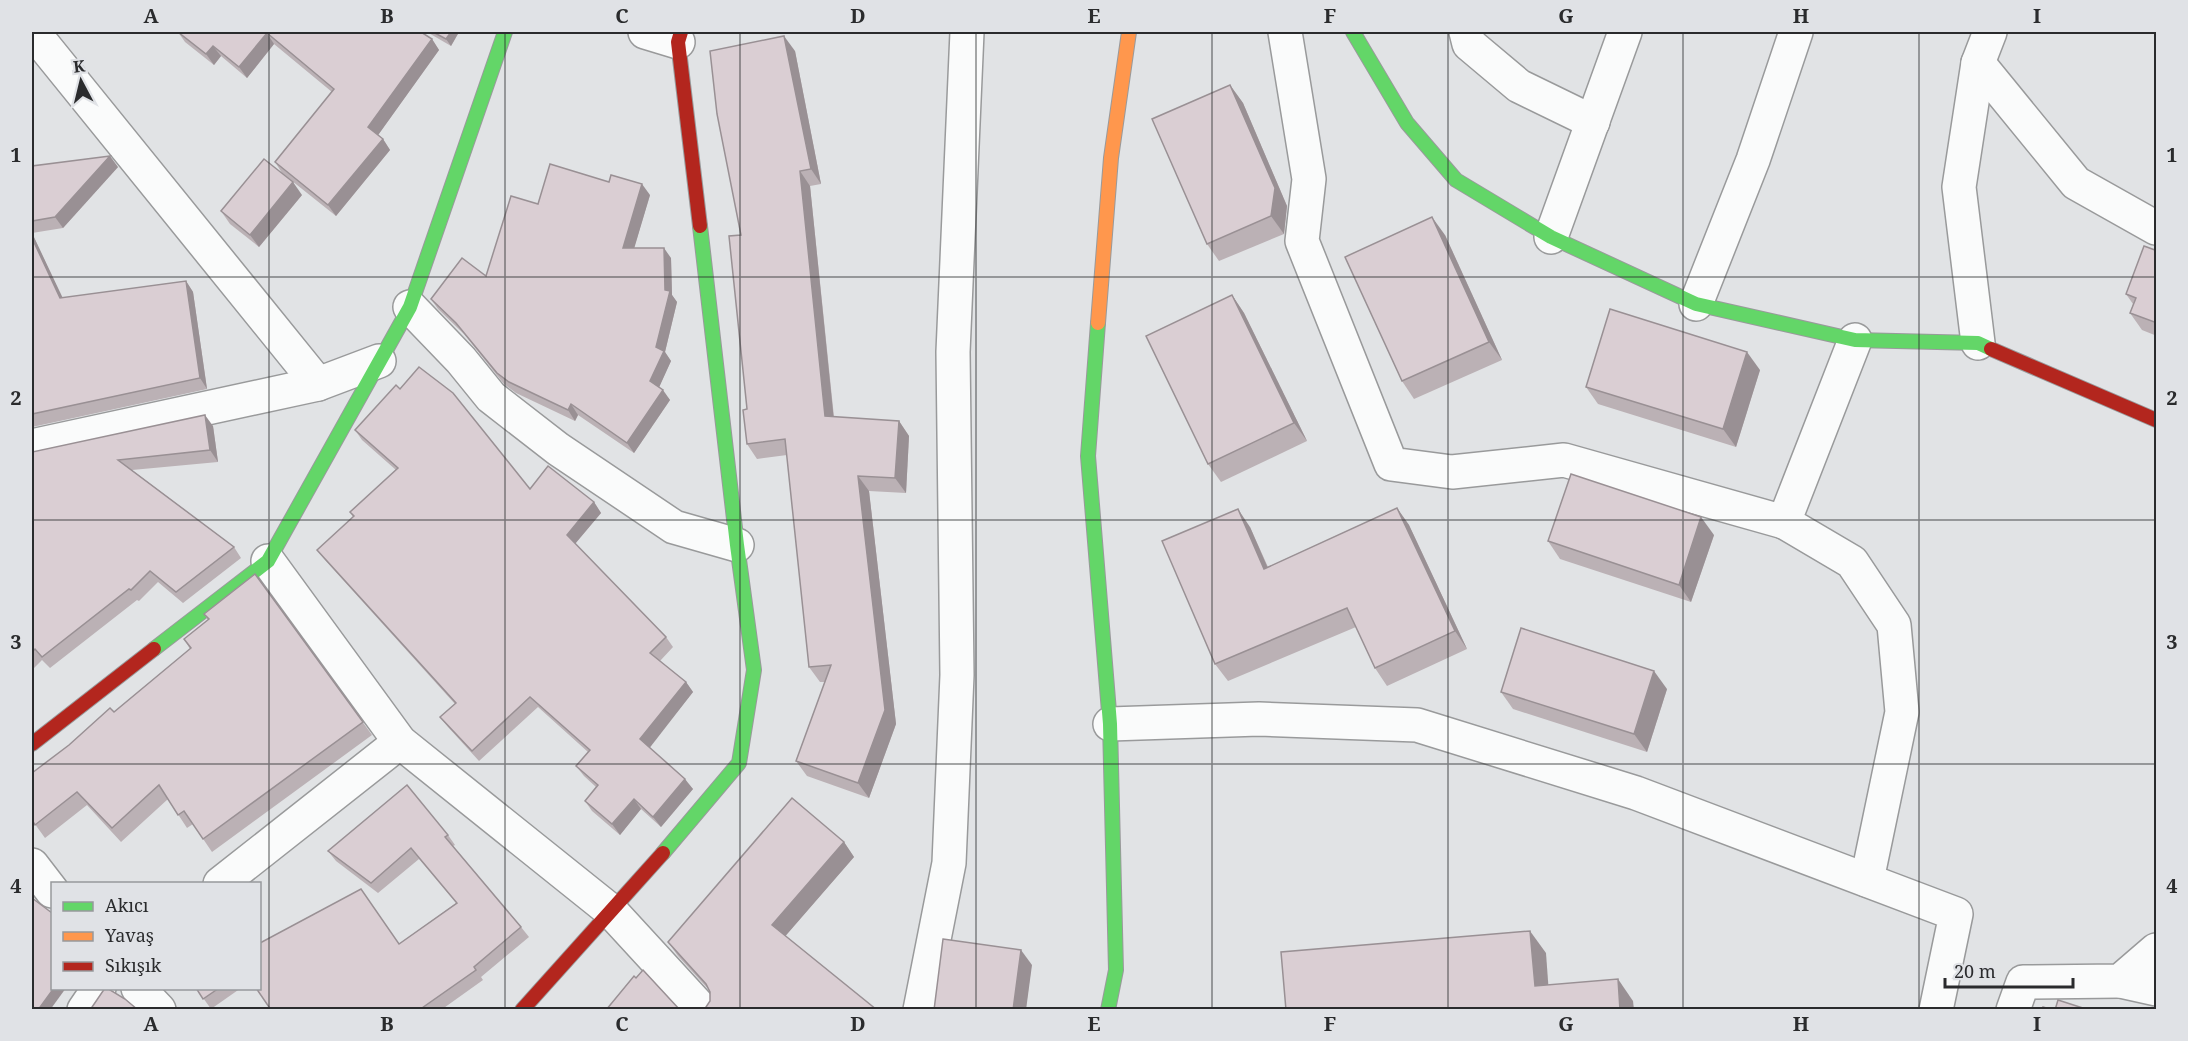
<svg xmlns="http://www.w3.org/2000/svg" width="2188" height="1041" font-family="'Noto Serif',serif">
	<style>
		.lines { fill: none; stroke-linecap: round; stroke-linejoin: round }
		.street-casing { stroke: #999a9b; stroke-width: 36 }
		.fast-casing { stroke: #999a9b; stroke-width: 16 }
		.slow-casing { stroke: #999a9b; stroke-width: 16 }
		.jam-casing { stroke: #999a9b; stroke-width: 16 }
		.street { stroke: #fafbfb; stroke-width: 33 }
		.fast { stroke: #63d668; stroke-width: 14 }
		.slow { stroke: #ff974d; stroke-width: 14 }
		.jam { stroke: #b3261e; stroke-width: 14 }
		.wall { fill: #bbb1b5 }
		.shaded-wall { fill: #999094 }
		.building { fill: #daced3; stroke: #999094; stroke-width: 1.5 }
		.grid { fill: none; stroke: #2a2b2d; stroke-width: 1.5; stroke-opacity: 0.55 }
		.neatline { fill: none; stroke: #2a2b2d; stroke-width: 2 }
		.grid-label { font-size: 20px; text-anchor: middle; font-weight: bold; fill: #2a2b2d }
	</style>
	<rect width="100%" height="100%" fill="#e1e3e5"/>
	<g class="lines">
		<defs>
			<g id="street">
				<polyline points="33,32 318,384"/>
				<polyline points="645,32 678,42"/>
				<polyline points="1285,32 1309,179 1302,241 1391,464 1452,472 1564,460 1784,522"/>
				<polyline points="1466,32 1469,44 1519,86 1593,122"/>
				<polyline points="1978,63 2076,183 2156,228"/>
				<polyline points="1551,237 1625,32"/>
				<polyline points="1696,304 1753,160 1796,32"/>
				<polyline points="410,307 461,360 491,397 558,449 674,527 737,545"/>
				<polyline points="1855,340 1784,522 1852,562 1894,625 1902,712 1867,880"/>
				<polyline points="1978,343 1959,187 1978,63 1990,32"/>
				<polyline points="32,446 318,384 379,361"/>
				<polyline points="268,561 400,742 611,911 702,1010"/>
				<polyline points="1110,724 1259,719 1417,725 1636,793 1956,914 1936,1010"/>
				<polyline points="32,865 52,891"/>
				<polyline points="220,884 400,742"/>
				<polyline points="2120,981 2156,989"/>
				<polyline points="138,988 159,1010"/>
				<polyline points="84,1010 99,988"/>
				<polyline points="920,1010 949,863 957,675 953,352 967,32"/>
				<polyline points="2013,1010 2023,982 2120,981 2156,950"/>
			</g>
			<g id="fast">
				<polyline points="1353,32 1407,123 1456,180 1551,237 1696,304 1855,340 1978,343 1991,349"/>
				<polyline points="1098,323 1088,456 1110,724 1116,970 1108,1010"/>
				<polyline points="154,649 268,561 410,307 505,32"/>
				<polyline points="663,853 739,763 754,670 737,545 700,226"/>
			</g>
			<polyline id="slow" points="1098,323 1111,158 1129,32"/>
			<g id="jam">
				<polyline points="681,32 678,42 700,226"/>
				<polyline points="1991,349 2156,420"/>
				<polyline points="32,744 154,649"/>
				<polyline points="522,1010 663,853"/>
			</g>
		</defs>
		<!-- street casing -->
		<use href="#street" class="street-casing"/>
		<!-- fast casing -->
		<use href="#fast" class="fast-casing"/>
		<!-- slow casing -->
		<use href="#slow" class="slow-casing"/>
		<!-- jam casing -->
		<use href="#jam" class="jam-casing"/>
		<!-- street -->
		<use href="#street" class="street"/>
		<!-- fast -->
		<use href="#fast" class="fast"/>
		<!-- slow -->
		<use href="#slow" class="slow"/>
		<!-- jam -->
		<use href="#jam" class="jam"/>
	</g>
	<!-- wall -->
	<g class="wall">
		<polygon points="178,32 432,39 439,50 378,135 383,139 390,150 336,216 282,173 275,162 332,92 274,44 247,78 221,56 214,65 185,42"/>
		<polygon points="427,32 459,32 451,46"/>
		<polygon points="795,51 821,184 810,186 834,417 899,421 909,436 906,493 869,491 896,724 869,798 807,776 796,761 825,682 820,682 809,667 787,455 757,459 747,444 747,409 741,235"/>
		<polygon points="1230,85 1243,103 1287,206 1284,234 1219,261 1207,244"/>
		<polygon points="32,166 118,167 63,228 32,233"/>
		<polygon points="302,195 259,247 230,224 221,211"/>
		<polygon points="650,195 634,248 671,258 672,295 677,302 665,352 671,361 659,387 670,400 634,453 578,415 575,421 516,393 504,384 464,334 438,309 431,299 486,276 538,204"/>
		<polygon points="32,233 62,298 186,281 193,292 207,389 32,427"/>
		<polygon points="1445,235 1502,360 1414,399 1402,381"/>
		<polygon points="2157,247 2157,336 2142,330 2130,313 2133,304 2126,294 2155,250"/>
		<polygon points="1232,295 1244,313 1307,441 1221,482 1208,464"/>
		<polygon points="1760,370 1736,447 1598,404 1586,387"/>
		<polygon points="213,426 218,462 132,470 234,547 241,558 183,603 158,582 139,601 137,600 50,668 42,660 32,670 32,452"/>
		<polygon points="355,430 530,489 594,502 601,513 575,544 666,637 673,647 660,661 686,682 693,692 649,747 693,789 661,827 641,809 620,835 592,811 585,801 596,787 584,776 576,766 588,752 538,707 479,761 448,727 440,717 455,704 325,560 317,550 353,517 350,512 396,470 362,440"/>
		<polygon points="1397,508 1409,525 1467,649 1387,686 1375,668 1356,627 1228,681 1215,664 1250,527 1268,567"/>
		<polygon points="1714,535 1691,602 1560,559 1548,541"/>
		<polygon points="255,574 372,735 212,852 193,824 187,828 168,799 121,842 87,805 45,838 32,820 114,712 190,649 184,639 208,620 204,614"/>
		<polygon points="1667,689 1647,752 1513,709 1501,692"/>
		<polygon points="448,835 455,845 453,846 521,927 529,937 481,977 483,980 441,1010 271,1010 399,944 456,903 419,859 378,893 336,861 328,851"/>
		<polygon points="844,842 854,857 785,936 710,1001 710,991 678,956 668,942"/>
		<polygon points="196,988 241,988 211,1009"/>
	</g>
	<!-- shaded-wall -->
	<g class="shaded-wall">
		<polygon points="451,32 459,32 451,46 446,39"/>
		<polygon points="267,33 274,44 247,78 239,67"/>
		<polygon points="784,36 795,51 821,184 811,169"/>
		<polygon points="432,39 439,50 376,138 368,127"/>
		<polygon points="213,46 221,56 214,65 206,54"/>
		<polygon points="1230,85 1243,103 1287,206 1284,234 1271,216"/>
		<polygon points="383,139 390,150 336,216 328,205"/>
		<polygon points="110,156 118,167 63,228 55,217"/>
		<polygon points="800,171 810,186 835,431 825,416"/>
		<polygon points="293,182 302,195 259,247 250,235"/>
		<polygon points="642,184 650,195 631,259 623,248"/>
		<polygon points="1432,217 1445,235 1502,360 1489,342"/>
		<polygon points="32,233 68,309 60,298 32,238"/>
		<polygon points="664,248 671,258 672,295 677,302 665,352 671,361 657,392 650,381 665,290"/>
		<polygon points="186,281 193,292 207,389 200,378"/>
		<polygon points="1232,295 1244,313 1307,441 1294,423"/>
		<polygon points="1747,352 1760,370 1736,447 1723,429"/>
		<polygon points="663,390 670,400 634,453 627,443"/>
		<polygon points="571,404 578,415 575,421 568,410"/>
		<polygon points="205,415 213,426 218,462 210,450"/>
		<polygon points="899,421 909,436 906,493 895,478"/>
		<polygon points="858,476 869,491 896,724 869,798 858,783"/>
		<polygon points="594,502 601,513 574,545 567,535"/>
		<polygon points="1397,508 1409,525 1467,649 1455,631"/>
		<polygon points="1238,509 1250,527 1276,587 1264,569"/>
		<polygon points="1701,517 1714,535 1691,602 1679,585"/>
		<polygon points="1654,671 1667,689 1647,752 1634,734"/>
		<polygon points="686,682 693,692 648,750 640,739"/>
		<polygon points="685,779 693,789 661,827 653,817"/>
		<polygon points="634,799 641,809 620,835 612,824"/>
		<polygon points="844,842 854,857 782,940 772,925"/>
		<polygon points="1530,931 1546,953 1550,1008 1535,986"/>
		<polygon points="1021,950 1032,965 1026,1010 1013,1010"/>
		<polygon points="1618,979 1633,1001 1634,1010 1620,1010"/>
		<polygon points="54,988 66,988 50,1010 38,1010"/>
	</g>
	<!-- building -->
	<g class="building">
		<polygon points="178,32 421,32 432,39 368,127 383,139 328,205 275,162 334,89 267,33 239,67 213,46 206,54"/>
		<polygon points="433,32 451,32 446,39"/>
		<polygon points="784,36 811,169 800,171 825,416 899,421 895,478 858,476 885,710 858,783 796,761 831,665 809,667 785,439 747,444 743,410 747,409 729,236 741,235 717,114 710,51"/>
		<polygon points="1230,85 1275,188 1271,216 1207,244 1152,119"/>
		<polygon points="110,156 55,217 32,221 32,166"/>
		<polygon points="264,159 293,182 250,235 221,211"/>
		<polygon points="550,164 609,182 611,175 642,184 623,248 664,248 665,290 670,291 656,347 664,351 650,381 663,390 627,443 571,404 568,410 509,382 497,373 456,323 431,299 462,258 486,276 511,196 538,204"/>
		<polygon points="1432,217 1489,342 1402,381 1345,257"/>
		<polygon points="32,238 60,298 186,281 200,378 32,414"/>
		<polygon points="2144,246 2155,250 2157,247 2157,323 2130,313 2136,298 2126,294"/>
		<polygon points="1232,295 1294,423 1208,464 1146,336"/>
		<polygon points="1610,309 1747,352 1723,429 1586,387"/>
		<polygon points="419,367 453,393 530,489 548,466 594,502 567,535 666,637 650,653 686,682 640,739 685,779 653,817 634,799 612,824 585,801 598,785 576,766 590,750 530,697 472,751 440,717 456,703 317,550 354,516 350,512 398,468 355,430 396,385 400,389"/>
		<polygon points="205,415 210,450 118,460 234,547 176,592 150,571 131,590 129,589 42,657 35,649 32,652 32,452"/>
		<polygon points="1571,474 1701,517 1679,585 1548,541"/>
		<polygon points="1397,508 1455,631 1375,668 1347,608 1215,664 1162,541 1238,509 1264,569"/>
		<polygon points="255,574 363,722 203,839 184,811 178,815 159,785 112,828 77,792 35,825 32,820 32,773 69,745 110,708 114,712 191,648 184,639 209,619 204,614"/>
		<polygon points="1521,628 1654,671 1634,734 1501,692"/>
		<polygon points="407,785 448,835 445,837 521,927 474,967 476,970 419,1010 271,1010 256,988 260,988 260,943 361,889 399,944 457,903 411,848 371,883 328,851"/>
		<polygon points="792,798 844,842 772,925 877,1010 704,1010 710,1001 710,992 706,984 668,942"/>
		<polygon points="32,898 52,913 52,988 54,988 38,1010 32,1010"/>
		<polygon points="1530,931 1535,986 1618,979 1620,1010 1286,1010 1281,952"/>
		<polygon points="943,939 1021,950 1013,1010 934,1010"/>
		<polygon points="643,970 680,1010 606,1010 634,976 636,978"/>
		<polygon points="105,988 107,988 125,999 138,1010 90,1010"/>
		<polygon points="196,988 219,988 203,999"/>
		<polygon points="2058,1000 2089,1010 2055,1010"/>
		<polygon points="2043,1007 2053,1010 2042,1010"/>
	</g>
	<!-- grid -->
	<path class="grid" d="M269 32V1010M505 32V1010M740 32V1010M976 32V1010M1212 32V1010M1448 32V1010M1683 32V1010M1919 32V1010M32 277H2156M32 520H2156M32 764H2156"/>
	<!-- border -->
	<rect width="2188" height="1041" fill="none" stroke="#e0e2e6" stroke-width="66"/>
	<!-- legend -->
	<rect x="51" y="882" width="210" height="108" fill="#e0e2e6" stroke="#97999c" stroke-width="1.5"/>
	<rect x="63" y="902" width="30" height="9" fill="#63d668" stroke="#97999c" stroke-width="1.5"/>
	<text x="105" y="912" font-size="18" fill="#2a2b2d">Akıcı</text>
	<rect x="63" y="932" width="30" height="9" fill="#ff974d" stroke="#97999c" stroke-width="1.5"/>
	<text x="105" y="942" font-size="18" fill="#2a2b2d">Yavaş</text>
	<rect x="63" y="962" width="30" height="9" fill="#b3261e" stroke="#97999c" stroke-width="1.5"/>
	<text x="105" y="972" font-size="18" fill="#2a2b2d">Sıkışık</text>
	<!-- north arrow -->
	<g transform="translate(81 81) rotate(353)" stroke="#e0e2e6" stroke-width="4.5" paint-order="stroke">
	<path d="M0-4.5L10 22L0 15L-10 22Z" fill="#2a2b2d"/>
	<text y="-9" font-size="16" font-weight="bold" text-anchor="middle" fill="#2a2b2d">K</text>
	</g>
	<!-- scale -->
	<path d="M1945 978v9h128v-9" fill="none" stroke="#2a2b2d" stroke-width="3"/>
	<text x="1954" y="978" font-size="18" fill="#2a2b2d" stroke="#e0e2e6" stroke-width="4.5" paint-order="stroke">20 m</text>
	<rect x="33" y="33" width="2122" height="975" class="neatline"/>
	<g class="grid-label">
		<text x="151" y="23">A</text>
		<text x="387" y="23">B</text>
		<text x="622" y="23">C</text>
		<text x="858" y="23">D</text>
		<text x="1094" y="23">E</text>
		<text x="1330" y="23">F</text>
		<text x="1566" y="23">G</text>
		<text x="1801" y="23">H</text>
		<text x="2037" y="23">I</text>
		<text x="16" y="162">1</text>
		<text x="2172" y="162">1</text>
		<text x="16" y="405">2</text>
		<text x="2172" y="405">2</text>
		<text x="16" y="649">3</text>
		<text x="2172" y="649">3</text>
		<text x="16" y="893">4</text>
		<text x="2172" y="893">4</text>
		<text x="151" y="1031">A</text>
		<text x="387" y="1031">B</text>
		<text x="622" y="1031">C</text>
		<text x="858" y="1031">D</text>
		<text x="1094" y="1031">E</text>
		<text x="1330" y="1031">F</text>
		<text x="1566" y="1031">G</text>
		<text x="1801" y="1031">H</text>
		<text x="2037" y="1031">I</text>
	</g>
</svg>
